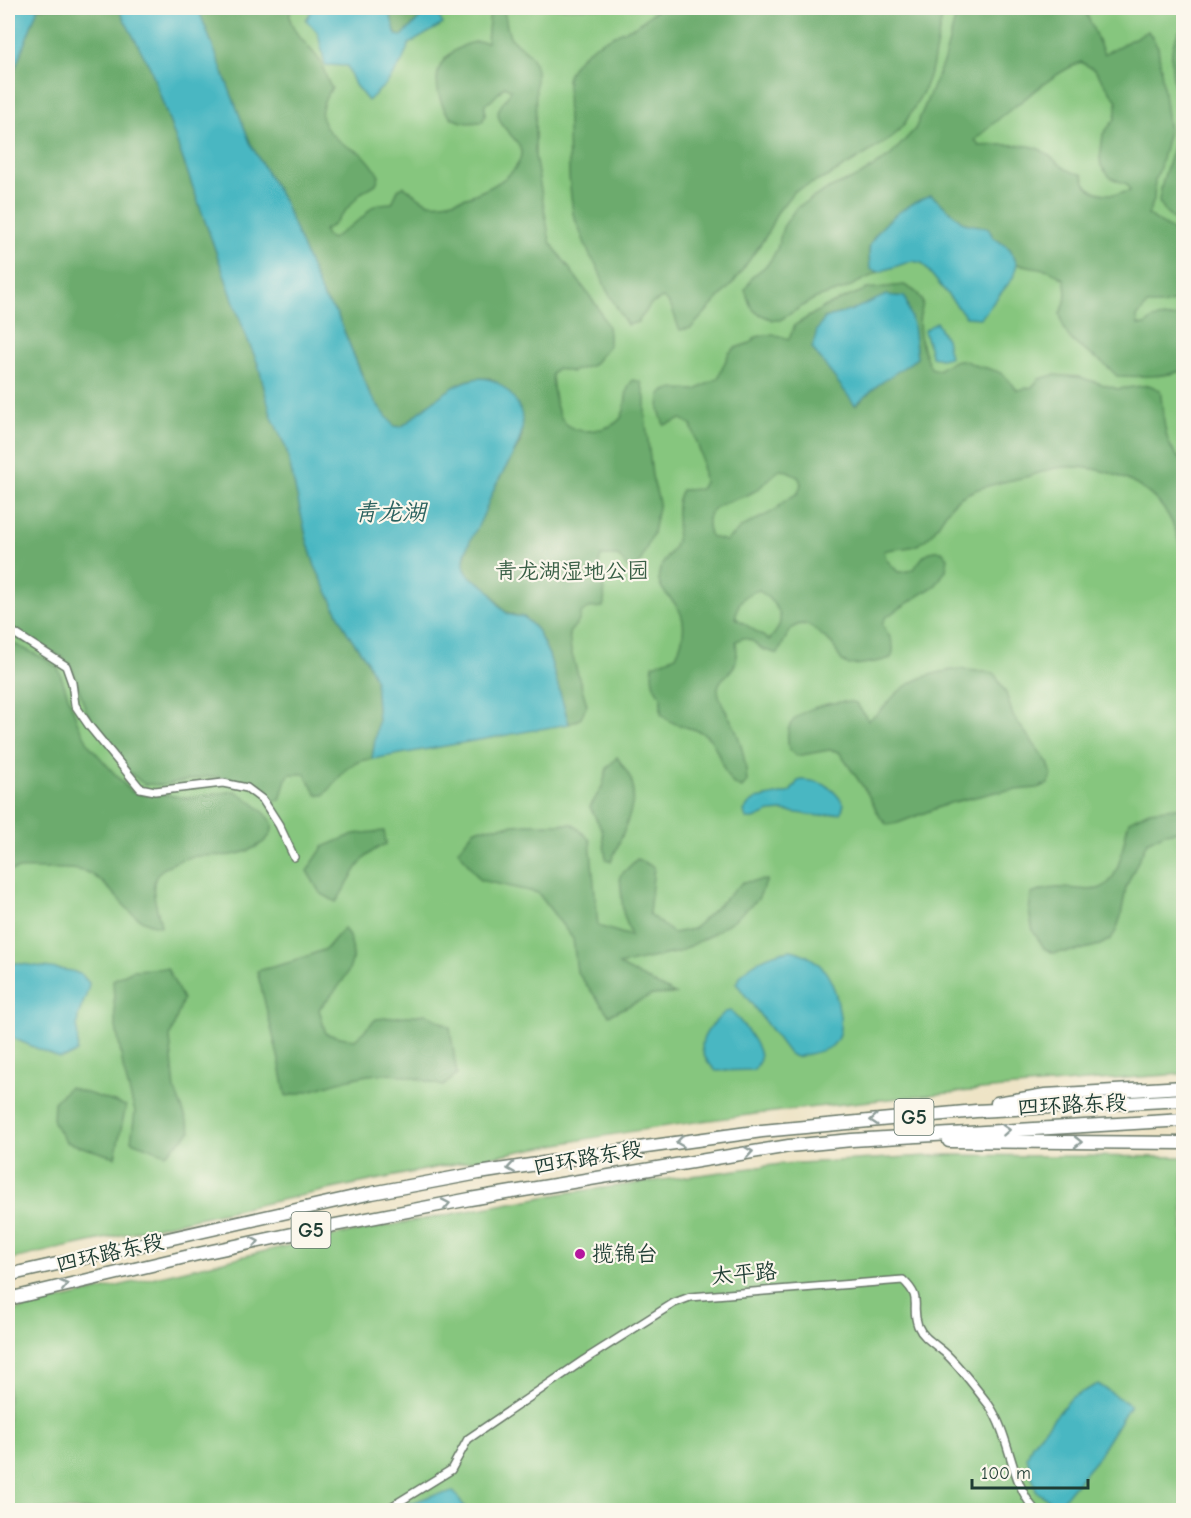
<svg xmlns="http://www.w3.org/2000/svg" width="1191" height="1518" font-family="'Comic Neue','LXGW WenKai TC',sans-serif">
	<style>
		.green { fill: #86c67e; stroke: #528259; stroke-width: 1.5 }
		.forest { fill: #6cab6d; stroke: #467450; stroke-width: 1.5; fill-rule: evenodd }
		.water { fill: #48b7c2; stroke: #347a7b; stroke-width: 1.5 }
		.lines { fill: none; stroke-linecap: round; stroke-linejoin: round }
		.street-casing { stroke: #677767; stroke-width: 10 }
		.highway-casing { stroke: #677767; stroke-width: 15 }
		.street { stroke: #fff; stroke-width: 7 }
		.highway { stroke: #fff; stroke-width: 12 }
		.oneway { stroke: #8f9e9a }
		.poi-dot { fill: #b5179e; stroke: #fbf7ec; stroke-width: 2 }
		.labels { text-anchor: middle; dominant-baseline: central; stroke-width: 4.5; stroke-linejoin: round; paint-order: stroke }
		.shield { fill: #fbf7ec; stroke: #61756b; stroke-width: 1.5 }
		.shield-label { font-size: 21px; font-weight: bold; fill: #1f3d34 }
		.park-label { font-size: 22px; fill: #395f46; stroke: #fbf7ec }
		.street-label { font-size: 22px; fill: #1f3d34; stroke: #fbf7ec }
		.poi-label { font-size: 22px; fill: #1f3d34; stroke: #fbf7ec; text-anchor: start }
		.water-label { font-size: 24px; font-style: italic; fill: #2b625f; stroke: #fbf7ec }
	</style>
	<rect width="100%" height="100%" fill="#fbf7ec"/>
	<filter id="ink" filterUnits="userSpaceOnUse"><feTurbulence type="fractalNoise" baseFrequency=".0167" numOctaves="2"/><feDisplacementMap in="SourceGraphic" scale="12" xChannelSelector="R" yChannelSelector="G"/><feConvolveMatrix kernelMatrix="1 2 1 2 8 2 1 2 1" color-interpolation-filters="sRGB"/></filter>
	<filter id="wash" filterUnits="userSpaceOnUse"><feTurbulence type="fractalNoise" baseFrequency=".008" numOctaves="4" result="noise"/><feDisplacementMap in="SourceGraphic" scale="24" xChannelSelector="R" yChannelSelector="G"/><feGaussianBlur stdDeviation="1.35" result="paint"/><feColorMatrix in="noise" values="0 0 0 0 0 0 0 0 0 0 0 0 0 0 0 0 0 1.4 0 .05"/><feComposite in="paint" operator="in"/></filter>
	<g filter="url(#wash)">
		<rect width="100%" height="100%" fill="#eee4c6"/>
		<!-- green -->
		<g class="green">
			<path d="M8 8H1183V1074C1092 1080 1000 1088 909 1097 794 1109 678 1122 564 1143 378 1177 193 1219 8 1260Z"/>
			<polygon points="946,1155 1183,1157 1183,1510 8,1510 8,1312 316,1239 565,1193 781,1164"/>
		</g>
		<!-- forest -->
		<g class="forest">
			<path d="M38 8H118L150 67 246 336 258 364 271 415 286 448 307 540 315 566 347 632 366 659 375 679 378 721 372 759C343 762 342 778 324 795H317L305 774H290L286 779 280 800 273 801 260 786 225 777H205L163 785 144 784 128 771 87 713 71 666 61 656 20 640 8 633V87Z"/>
			<path d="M198 8H291C284 29 310 45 320 61 325 69 325 80 332 88 313 113 321 129 345 145 351 149 357 150 362 154 370 161 374 167 379 176L376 184 361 193 333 225 324 230 326 236 332 239 363 217 372 207 379 204 392 203 398 190 403 186C412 190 420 201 430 203 453 207 522 181 521 153 521 138 493 126 499 109 502 103 508 97 511 90L505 86 491 101 485 104V116L482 122C472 123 463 124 454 119 439 110 432 78 442 63 451 50 471 39 487 42L490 10 496 8 503 10C508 19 505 32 512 39 524 52 531 49 536 70L535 156 550 242 597 306 608 327 609 335V345L593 365 571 372 557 368 552 374C554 403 557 437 595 430 603 429 614 426 620 419 629 407 622 391 633 380L641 382 645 398V415L652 476 659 502 653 533 636 572 628 568 618 556H601C594 573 609 589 603 607L588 608 581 613 579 621 569 633 571 651 587 705 580 719 569 724 549 655 537 630 524 617 517 616 504 611 492 594 467 574 464 567V560L471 536 497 483 520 443 522 435 517 404 508 392 490 378C482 378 473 378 466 381 442 391 422 412 401 427L394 426 373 401 337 314 323 297 284 202 251 145Z"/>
			<polygon points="392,8 419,8 422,16 402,36 396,35 389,10"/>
			<path d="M660 8H944L932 68 923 92 905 123 892 138 856 160 827 177 794 191 777 213 766 236 734 282 691 328 680 330C673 316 675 307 663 298L651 304 638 322 627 325 606 289 597 266 590 256 573 214 569 177 567 79C576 51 607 38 633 27 643 23 650 13 660 8Z"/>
			<path d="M958 8H1084L1104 54 1148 31 1158 47 1169 131 1159 171 1155 179 1154 200 1148 215 1175 232 1183 246 1184 299 1162 305H1147L1137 317 1138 325H1146C1158 310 1169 324 1183 313V370C1168 377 1135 377 1117 376 1111 370 1105 364 1099 360 1078 346 1064 341 1060 313 1067 303 1067 291 1064 279L1049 270 1017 264 1010 249 993 237 988 228 964 223 931 195C913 205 872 226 869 250 869 256 870 263 870 269L879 272 845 289 814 299 780 320H773L757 313 751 307 745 290 753 276 767 265 772 258 777 249 783 227 796 208 824 191 861 175 890 156 915 129 944 60ZM1081 62 1095 70 1117 101 1115 119 1103 134 1100 159 1101 166 1111 178 1127 184 1130 191C1118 195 1094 197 1086 184 1084 181 1084 177 1082 174 1062 172 1056 158 1039 149 1027 142 993 145 979 146L975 140C988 128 1000 117 1014 107 1036 90 1055 73 1081 62Z"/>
			<path d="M1183 27V229L1164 210 1159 202C1161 173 1179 145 1178 116 1177 89 1161 48 1183 27Z"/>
			<path d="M904 285C911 288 919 292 922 301 924 306 921 310 920 315 917 331 923 353 931 368L938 370C944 366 952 360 960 360 967 360 971 364 978 366 999 371 1003 371 1017 390L1032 387 1039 379 1054 375 1079 377 1118 389 1149 385 1160 390C1164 412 1162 448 1183 461V558C1180 543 1176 528 1168 515 1146 480 1097 463 1056 468 1044 470 1033 476 1021 478 1000 483 980 486 961 497 943 508 939 534 919 544 909 550 895 547 884 551L886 559 898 572C925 574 914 548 942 551L948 558 946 570 936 585 886 617 882 624C889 635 897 646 891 658 883 661 851 667 846 664 839 660 837 652 833 645 829 640 823 637 819 633 795 611 787 634 778 654L762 649 751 640 743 638 736 641C737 651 738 660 733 668 727 677 718 679 718 690 719 703 730 717 735 728 743 747 746 762 747 782L742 788C721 782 723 754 710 739 697 724 677 731 661 714V696C652 687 651 677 653 665L676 656C684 639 688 619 675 604 670 597 661 591 659 581 656 564 671 556 675 544 682 525 671 507 682 490L700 489 704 482 701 455 691 425 682 419 664 425 659 410 660 394 667 390 675 389 696 390 718 378 729 353 735 348 750 343 756 337 773 334 789 339 795 325 826 306 867 289ZM852 310 917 358 878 385 856 405 824 318ZM780 470 788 471 799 478 801 484 798 493 786 500 774 511 742 527 726 541 711 537C697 499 733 505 755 491 764 485 771 476 780 470ZM759 590C777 605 791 618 769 640L736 618C736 603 745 594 759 590Z"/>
			<path d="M8 641 43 658 58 668 78 724 90 746 130 791 145 795 161 794 187 798 235 791C244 796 271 815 272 824 276 842 245 853 232 855 217 857 201 853 187 858 177 861 161 867 156 877 149 890 159 912 161 926 128 924 118 889 91 874 78 867 60 869 45 869 32 869 20 867 8 872Z"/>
			<path d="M959 669 994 673 1006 693 1013 716 1048 763 1052 775 1048 784 1037 788 996 792 950 803 898 823 887 825 880 817 866 791 839 752 829 750 797 756 789 750C788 744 787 737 788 731 792 709 838 698 856 703L868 720C878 715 884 707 892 698 911 678 932 673 959 669Z"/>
			<path d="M617 757C622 765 629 773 632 782 639 803 619 842 611 862L606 859 602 830 590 807 602 787 607 768Z"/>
			<path d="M1183 807V830L1165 833 1147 842 1126 887 1121 916 1116 931 1111 939 1100 945 1076 951 1052 953 1044 948 1033 931 1029 912 1031 894C1042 890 1052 887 1063 888 1086 888 1104 898 1116 871 1123 855 1124 837 1129 821L1149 811Z"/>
			<polygon points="525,824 573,824 590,840 598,926 631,936 623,912 620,876 637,859 654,867 649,914 673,933 693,929 743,882 767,880 758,899 734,920 709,936 679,952 619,965 675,994 652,995 609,1015 577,972 573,939 538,893 480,880 458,850 475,829"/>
			<path d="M384 831 386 844C358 855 352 879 336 902L320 893 307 871 323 847 354 834Z"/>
			<path d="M344 928C367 961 340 985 319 1009L326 1034 355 1040 376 1019 427 1014 450 1027 457 1075 443 1086C420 1079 394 1071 369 1075 340 1079 314 1092 286 1096L279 1060 257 971 291 962 326 949Z"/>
			<polygon points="167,968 183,999 170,1037 175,1090 191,1131 166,1154 131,1141 135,1112 124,1072 115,1021 113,980 133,970"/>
			<polygon points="69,1087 126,1106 115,1157 66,1142 53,1122 54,1102"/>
		</g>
		<!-- water -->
		<g class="water">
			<polygon points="8,8 38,8 8,87"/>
			<path d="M118 8H198L251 145 284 202 323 297 337 314 370 395 394 426 401 427C426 409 471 359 502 386 541 419 516 448 497 483 490 496 486 511 479 524 473 536 464 549 464 562 463 577 478 580 487 588 493 594 496 604 503 610 509 616 517 616 524 617L537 630 549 655 569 724 372 759 378 721 375 679 366 659 347 632 315 566 307 540 286 448 271 415 258 364 246 336 150 67Z"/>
			<polygon points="313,8 392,8 389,10 396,35 402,36 422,16 419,8 434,8 443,24 409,44 402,62 387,83 368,101 355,85 347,66 325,65 318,33 306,20"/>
			<path d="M931 195 964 223 988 228 993 237 1010 249 1017 264 1013 278 981 318 966 317 922 263 912 261 879 272 870 269C870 262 868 252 870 245 881 221 908 204 931 195Z"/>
			<polygon points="886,295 905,297 913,325 917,358 878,385 855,405 812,348 817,330 825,318 852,310"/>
			<polygon points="936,322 946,339 950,357 941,359 932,357 924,331"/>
			<path d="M802 780C824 781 832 787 844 804L841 813 820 816 782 811 770 812 754 819H746L744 811 749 804 757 799 790 792 798 781Z"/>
			<path d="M791 950C825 958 836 983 840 1016 841 1026 841 1038 832 1046 823 1052 807 1054 796 1057L789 1054 736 983C746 963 771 953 791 950Z"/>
			<path d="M8 962 72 971 82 975 89 983C88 996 81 1005 78 1017 76 1028 79 1040 77 1052L70 1056 59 1058 8 1036Z"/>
			<path d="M731 1011C740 1020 760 1045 760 1057 760 1063 758 1066 754 1070L716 1071C691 1047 703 1033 725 1012Z"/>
			<polygon points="1098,1384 1130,1405 1095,1461 1057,1506 1036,1491 1027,1457 1032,1444 1072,1397"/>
			<polygon points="454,1492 467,1510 393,1510 433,1495"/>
		</g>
	</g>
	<g filter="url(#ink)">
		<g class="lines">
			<defs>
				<g id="street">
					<polyline points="8,629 66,666 72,683 75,705 90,727 140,788 155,791 223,783 247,788 263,800 279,825 294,857"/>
					<path d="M386 1510 451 1470 468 1439 584 1360 674 1303 690 1297 903 1280C924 1300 910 1304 918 1326 923 1338 935 1344 944 1352 958 1364 977 1390 989 1405 1011 1437 1010 1481 1035 1510"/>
				</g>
				<g id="highway">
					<polyline points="997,1103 1045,1095 1184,1087"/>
					<polyline points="949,1141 1184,1143"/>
					<polyline points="8,1275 372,1193 479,1173 646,1147 762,1131 976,1111 1184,1100"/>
					<polyline points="8,1299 198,1254 335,1225 470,1199 789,1146 852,1140 1184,1120"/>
				</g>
			</defs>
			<!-- street casing -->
			<use href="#street" class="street-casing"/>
			<!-- highway casing -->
			<use href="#highway" class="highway-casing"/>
			<!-- street -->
			<use href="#street" class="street"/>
			<!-- highway -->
			<use href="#highway" class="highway"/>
		</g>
		<!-- one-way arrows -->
		<defs><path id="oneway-chevron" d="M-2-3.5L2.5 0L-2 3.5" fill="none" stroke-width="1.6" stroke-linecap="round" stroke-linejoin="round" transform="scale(1.5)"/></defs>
		<g class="oneway">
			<use href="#oneway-chevron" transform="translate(874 1120) rotate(175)"/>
			<use href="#oneway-chevron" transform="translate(1006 1130) rotate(-4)"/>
			<use href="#oneway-chevron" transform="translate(680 1142) rotate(172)"/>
			<use href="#oneway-chevron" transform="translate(1078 1142) rotate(1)"/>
			<use href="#oneway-chevron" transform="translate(749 1152) rotate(-9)"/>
			<use href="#oneway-chevron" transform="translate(511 1168) rotate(171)"/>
			<use href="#oneway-chevron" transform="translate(446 1204) rotate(-11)"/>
			<use href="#oneway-chevron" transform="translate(255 1242) rotate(-11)"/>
			<use href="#oneway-chevron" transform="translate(64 1285) rotate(-13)"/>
		</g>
	</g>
	<!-- markers -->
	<circle class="poi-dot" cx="580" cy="1254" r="6"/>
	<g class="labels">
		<!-- shield labels -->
		<g class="shield">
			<rect x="894.5" y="1099" width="39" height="36" rx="4.5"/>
			<rect x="291.5" y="1212" width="39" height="36" rx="4.5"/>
		</g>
		<g class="shield-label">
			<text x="914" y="1117">G5</text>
			<text x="311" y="1230">G5</text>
		</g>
		<!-- park labels -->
		<g class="park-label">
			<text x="572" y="571">青龙湖湿地公园</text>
		</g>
		<!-- street labels -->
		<g class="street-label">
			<text transform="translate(1072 1105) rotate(-3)">四环路东段</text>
			<text transform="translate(588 1158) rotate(-10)">四环路东段</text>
			<text transform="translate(110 1253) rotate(-13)">四环路东段</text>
			<text transform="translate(744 1274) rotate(-5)">太平路</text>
		</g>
		<!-- poi labels -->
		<g class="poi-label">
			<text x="592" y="1254">揽锦台</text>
		</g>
		<!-- water labels -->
		<g class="water-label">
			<text x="390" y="512">青龙湖</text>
		</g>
	</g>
	<!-- margin -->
	<rect width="1191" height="1518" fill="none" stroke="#fbf7ec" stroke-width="30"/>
	<!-- scale -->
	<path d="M972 1479v9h116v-9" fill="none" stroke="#1f3d34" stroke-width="3"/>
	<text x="981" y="1479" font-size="18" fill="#1f3d34" stroke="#fbf7ec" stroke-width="4.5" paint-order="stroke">100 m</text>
</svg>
